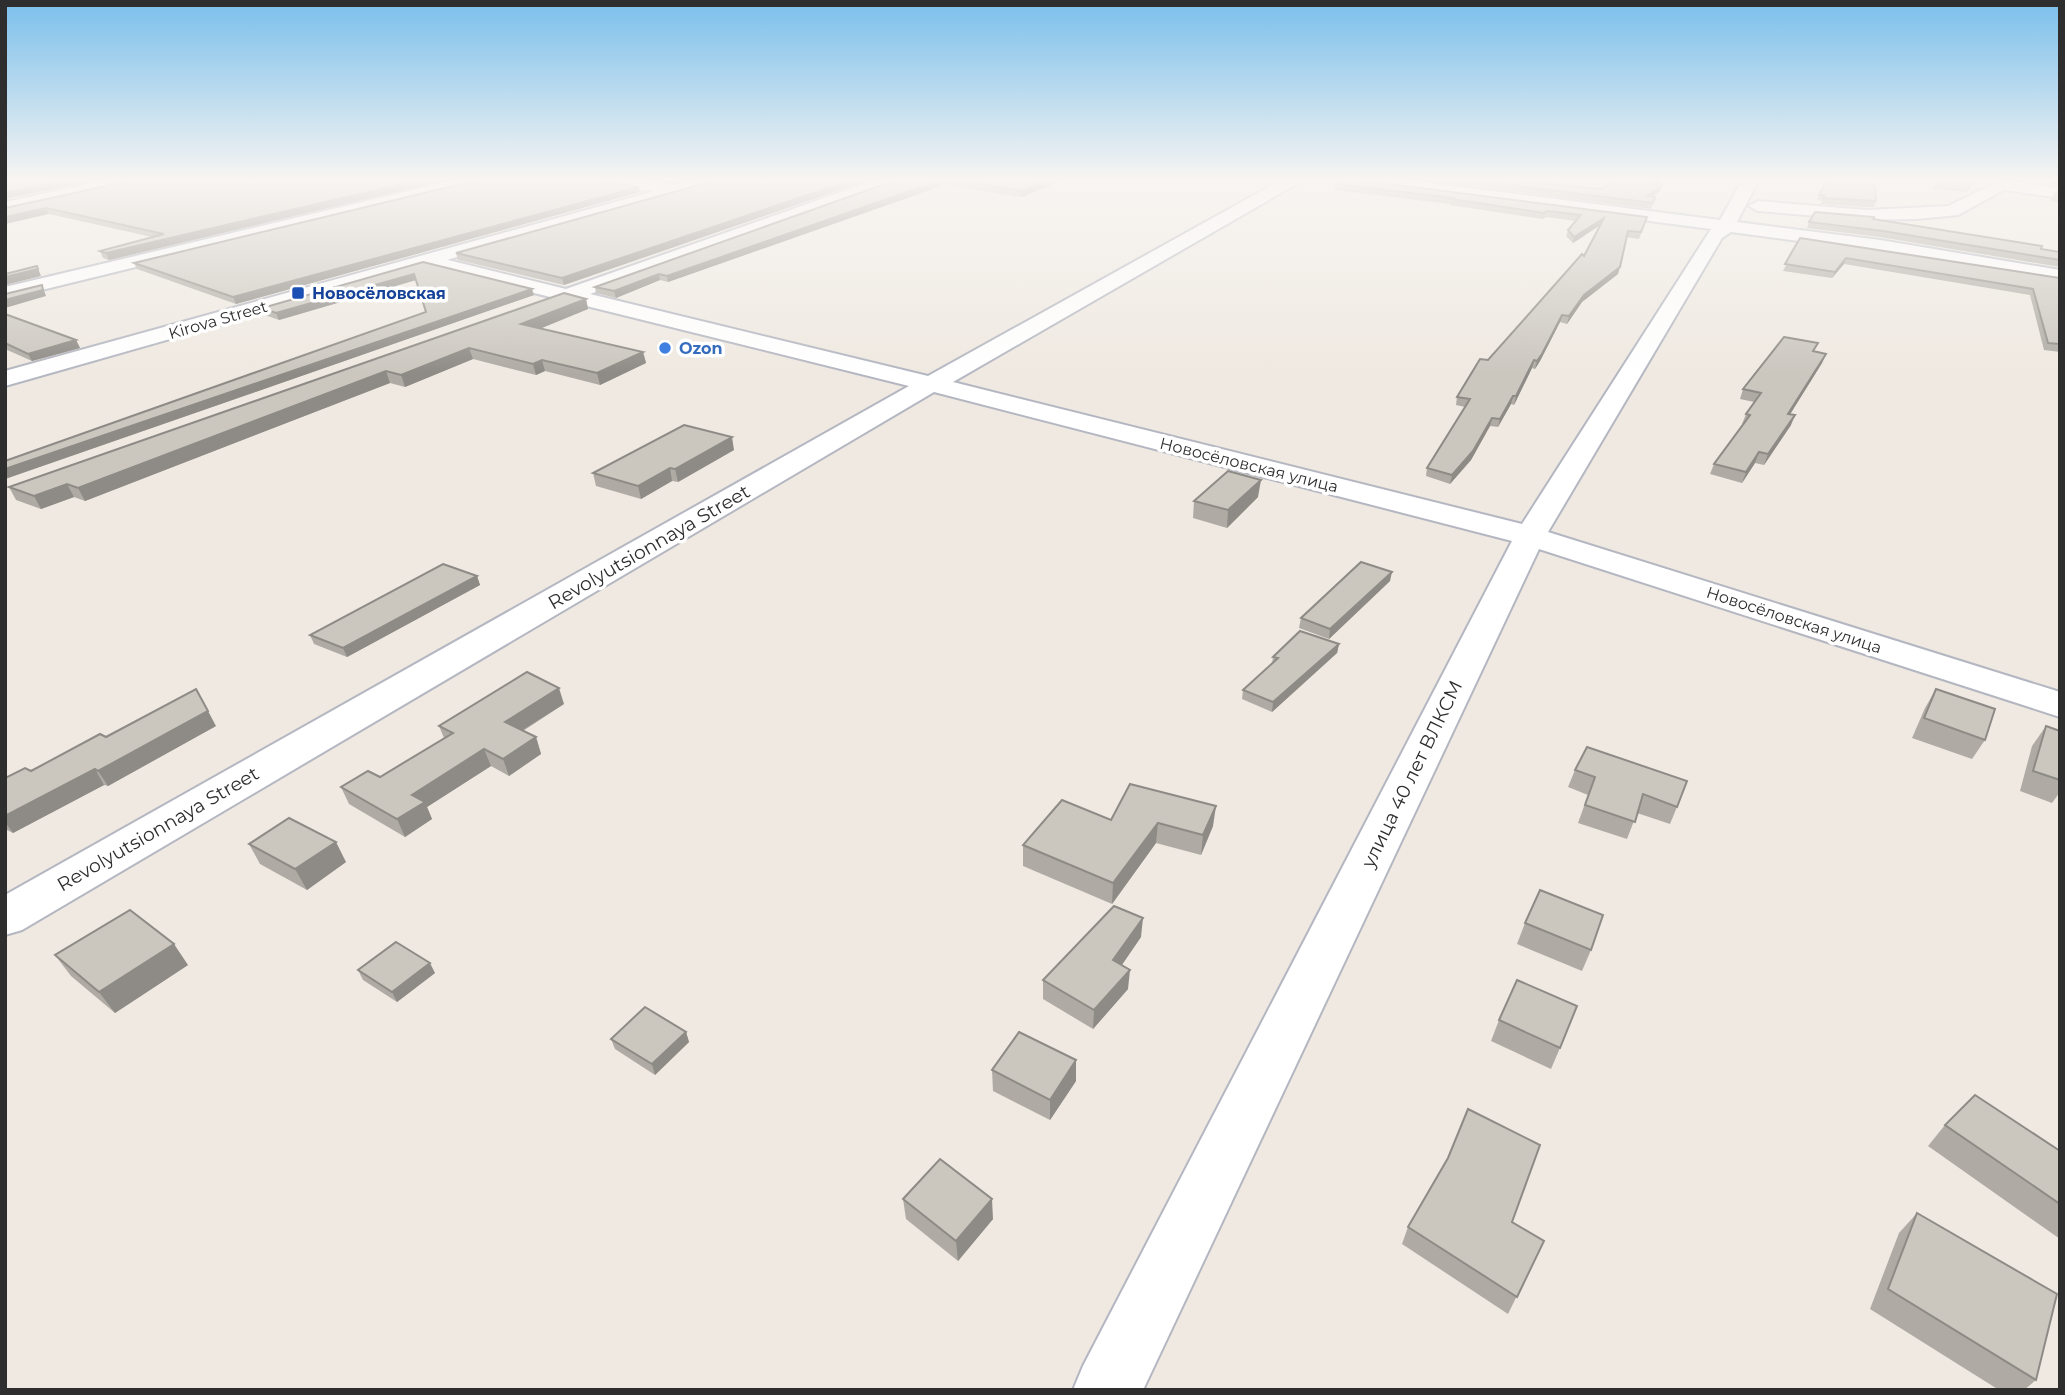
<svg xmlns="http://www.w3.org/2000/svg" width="2065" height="1395" font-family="Montserrat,sans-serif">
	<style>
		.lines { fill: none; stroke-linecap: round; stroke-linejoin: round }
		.street-casing { stroke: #b4b7c1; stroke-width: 4 }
		.secondary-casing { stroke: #b4b7c1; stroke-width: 4 }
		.street { fill: #fff; fill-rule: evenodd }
		.secondary { fill: #fff; fill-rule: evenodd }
		.wall { fill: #afaba4 }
		.shaded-wall { fill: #8e8b86 }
		.building { fill: #cbc7bf; stroke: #8e8b86; stroke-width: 2 }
		.transit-dot { fill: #1a4fb4; stroke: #fff; stroke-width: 2.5 }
		.shop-dot { fill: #3f7fe0; stroke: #fff; stroke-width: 2.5 }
		.labels { text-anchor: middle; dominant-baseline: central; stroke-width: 7; stroke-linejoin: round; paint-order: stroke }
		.far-transit-label { font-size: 16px; font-weight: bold; fill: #164399; stroke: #fff; text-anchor: start }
		.far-street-label { font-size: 16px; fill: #2e2e2e; stroke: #fff }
		.far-shop-label { font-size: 16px; font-weight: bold; fill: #366cbe; stroke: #fff; text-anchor: start }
		.street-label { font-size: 19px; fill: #2e2e2e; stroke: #fff }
	</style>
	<rect width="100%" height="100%" fill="#efe9e1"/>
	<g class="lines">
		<defs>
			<g id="street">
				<polygon points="111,179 139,179 131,184 5,212 5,202"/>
				<polygon points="459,179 485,179 483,182 5,299 5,287"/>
				<path d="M596 179C615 178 669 177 682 190L674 195 604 184Z"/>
				<polygon points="878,179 900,179 898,182 590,294 928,376 1283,179 1302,179 1300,182 953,382 1522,524 1711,229 1364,184 1356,179 1398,179 1720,220 1743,179 1759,179 1737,222 1880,240 2060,270 2060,282 1880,252 1731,232 1722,238 1548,532 2060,692 2060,717 1539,549 1143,1390 1073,1390 1083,1366 1512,541 934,392 22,930 5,935 5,895 909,386 421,265 418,261 421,257 428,255 566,289"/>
				<polygon points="2002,180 2060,188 2060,198 2004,190 1958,215 1916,219 1867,220 1758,211 1749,206 1758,201 1867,210 1948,206"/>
			</g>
			<polygon id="secondary" points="698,179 722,179 720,182 5,386 5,371"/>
		</defs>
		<!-- street casing -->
		<use href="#street" class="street-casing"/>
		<!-- secondary casing -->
		<use href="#secondary" class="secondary-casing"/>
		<!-- street -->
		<use href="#street" class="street"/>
		<!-- secondary -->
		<use href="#secondary" class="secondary"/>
	</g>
	<!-- wall -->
	<g class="wall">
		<polygon points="450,179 109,260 103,258 100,251 152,237 49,214 5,208"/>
		<polygon points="652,179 690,179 675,183"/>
		<polygon points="871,179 564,285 458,260 456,253"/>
		<polygon points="899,179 1066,179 1022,197 944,185 668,282 660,280 616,298 596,293 595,287"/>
		<polygon points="1415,179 1502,179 1603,189 1657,184 1662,185 1660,191 1652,197 1655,197 1651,209"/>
		<polygon points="1937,179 1978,179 1966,192 1932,189"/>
		<polygon points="2051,179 2060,179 2060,186 2051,184"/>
		<polygon points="602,181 640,192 236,304 137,269 134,263"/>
		<polygon points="1365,181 1645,223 1639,239 1626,237 1618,274 1582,302 1567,324 1560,322 1540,361 1535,369 1532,368 1514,405 1511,404 1498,427 1490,426 1471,460 1450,484 1426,476 1427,468 1465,407 1456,405 1457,397 1488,360 1584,256 1600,225 1573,243 1566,236 1568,230 1576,221 1546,217 1543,219 1450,205 1450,204 1335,190 1336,184"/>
		<polygon points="2060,189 2060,202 2050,201 2056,190"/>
		<polygon points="1819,195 1876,201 1874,207 1867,207 1821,204 1822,201 1817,200"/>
		<polygon points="1873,219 2060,252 2060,267 1880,237 1807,228 1809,222"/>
		<polygon points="1800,238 2060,278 2060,352 2044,350 2030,295 1844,264 1832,278 1783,271"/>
		<polygon points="423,262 534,295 5,479 5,461 426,312 416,280 279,320 265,315 262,308"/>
		<polygon points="586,299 588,309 540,329 643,352 646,363 600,385 545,371 536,375 473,359 405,387 390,383 85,501 74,497 41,509 16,500 9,487"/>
		<polygon points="5,314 76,340 80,348 32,361 5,349"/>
		<polygon points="1815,351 1826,354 1822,363 1790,414 1791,425 1764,465 1755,463 1742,483 1710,474 1714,464 1743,424 1742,424 1746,414 1754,402 1740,399 1743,389"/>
		<polygon points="734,450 678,482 672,481 641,499 596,486 593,473"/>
		<polygon points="1258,497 1227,528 1193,518 1194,501"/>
		<polygon points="477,576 480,585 347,657 314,644 310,635"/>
		<polygon points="1390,581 1329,639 1299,628 1301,618"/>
		<polygon points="1339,644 1337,653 1272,712 1242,699 1243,690 1272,664 1273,657"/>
		<polygon points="1936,689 1985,740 1972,759 1912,738 1925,708"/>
		<polygon points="564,704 523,731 536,737 541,754 509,776 491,766 427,807 432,819 405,837 349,804 341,787 380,777 444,738 439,726"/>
		<polygon points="216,726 108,786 104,785 13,833 5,829 5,778 31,771 106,737"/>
		<polygon points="2046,726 2060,731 2060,792 2052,803 2020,791 2032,746"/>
		<polygon points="1575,770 1677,807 1670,824 1637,813 1627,839 1578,823 1588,795 1568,787"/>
		<polygon points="1111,820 1213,826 1201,855 1156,843 1112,904 1023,866 1023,845"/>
		<polygon points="249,844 346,862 307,890 260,864"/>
		<polygon points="1525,923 1591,950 1582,971 1517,944"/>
		<polygon points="1141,937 1122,965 1128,989 1093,1029 1043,999 1043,980"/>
		<polygon points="55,955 188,965 115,1013 71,976"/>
		<polygon points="358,970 435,973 397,1002 363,980"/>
		<polygon points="1499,1020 1560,1048 1551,1069 1491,1041"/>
		<polygon points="686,1032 689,1042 655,1075 615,1049 611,1039"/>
		<polygon points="992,1070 1076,1081 1050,1120 993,1091"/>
		<polygon points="1945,1125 2060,1151 2060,1239 1928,1146"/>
		<polygon points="903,1199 993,1219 958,1261 906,1219"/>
		<polygon points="1917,1213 2036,1380 2024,1390 1999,1390 1870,1309 1899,1233"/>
		<polygon points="1512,1222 1544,1241 1508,1314 1402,1244 1408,1227"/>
	</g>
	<!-- shaded-wall -->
	<g class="shaded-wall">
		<polygon points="72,179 101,179 5,199 5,193"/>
		<polygon points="424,179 450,179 109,260 106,253"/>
		<polygon points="674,179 690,179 675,183"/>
		<polygon points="855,179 871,179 564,285 562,278"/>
		<polygon points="944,179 944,185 668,282 667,276"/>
		<polygon points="1053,179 1066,179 1022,197 1021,191"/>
		<polygon points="1659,179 1665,179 1650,189 1652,183"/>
		<polygon points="1974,179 1978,179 1966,192 1970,183"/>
		<polygon points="1662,185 1660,191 1645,202 1647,196"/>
		<polygon points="639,187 640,192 236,304 233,297"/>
		<polygon points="46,208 49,214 5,224 5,217"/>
		<polygon points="1604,218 1602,224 1573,243 1574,237"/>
		<polygon points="1846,258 1844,264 1832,278 1835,272"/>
		<polygon points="37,266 41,276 5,285 5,277"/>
		<polygon points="1620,267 1618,274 1582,302 1567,324 1569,316 1584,295"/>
		<polygon points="414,274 416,280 279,320 276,313"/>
		<polygon points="659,274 660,280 616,298 614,291"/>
		<polygon points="42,285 46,296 5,308 5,300"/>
		<polygon points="532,289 534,295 5,479 5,469"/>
		<polygon points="586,299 588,309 524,335 521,324"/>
		<polygon points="1562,315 1560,322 1540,361 1535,369 1537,361"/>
		<polygon points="76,340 80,348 32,361 28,354"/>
		<polygon points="469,348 473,359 405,387 401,375"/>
		<polygon points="643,352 646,363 600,385 597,373"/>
		<polygon points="1826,354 1822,363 1784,424 1788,414"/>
		<polygon points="542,360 545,371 536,375 533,364"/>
		<polygon points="1534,360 1532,368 1514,405 1516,396"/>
		<polygon points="386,371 390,383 85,501 78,488"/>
		<polygon points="1513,396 1511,404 1498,427 1500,419"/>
		<polygon points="1795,415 1791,425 1764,465 1768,454"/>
		<polygon points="1492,418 1490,426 1471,460 1450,484 1452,475"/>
		<polygon points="732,437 734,450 678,482 675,469"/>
		<polygon points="1759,452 1755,463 1742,483 1746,472"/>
		<polygon points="670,468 672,481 641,499 638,486"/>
		<polygon points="1261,480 1258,497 1227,528 1228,510"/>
		<polygon points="67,484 74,497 41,509 34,496"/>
		<polygon points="1392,572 1390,581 1329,639 1330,629"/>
		<polygon points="477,576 480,585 347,657 343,648"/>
		<polygon points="1339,644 1337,653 1272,712 1273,702"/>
		<polygon points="559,688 564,704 510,738 505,722"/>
		<polygon points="208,711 216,726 108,786 98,771"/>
		<polygon points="536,737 541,754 509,776 503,759"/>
		<polygon points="484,749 491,766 427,807 432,819 405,837 397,819 412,795"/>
		<polygon points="95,769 104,785 13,833 5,822 5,816"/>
		<polygon points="1216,806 1213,826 1201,855 1203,835"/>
		<polygon points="1158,823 1156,843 1112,904 1113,883"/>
		<polygon points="336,842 346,862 307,890 295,869"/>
		<polygon points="1143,918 1141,937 1112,979 1113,960"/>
		<polygon points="174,944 188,965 115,1013 99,992"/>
		<polygon points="430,963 435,973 397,1002 392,992"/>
		<polygon points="1130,970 1128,989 1093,1029 1094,1010"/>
		<polygon points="686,1032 689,1042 655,1075 652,1064"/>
		<polygon points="1076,1060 1076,1081 1050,1120 1050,1100"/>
		<polygon points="992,1199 993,1219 958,1261 956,1241"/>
	</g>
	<!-- building -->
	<g class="building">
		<polygon points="5,179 72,179 5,193"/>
		<polygon points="133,179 424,179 106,253 100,251 164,234 46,208 5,217 5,208 129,181"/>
		<polygon points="482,179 598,179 602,181 639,187 233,297 134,263"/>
		<polygon points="720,179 855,179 562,278 456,253"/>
		<polygon points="899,179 1053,179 1021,191 944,179 667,276 659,274 614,291 595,287"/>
		<polygon points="1343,179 1361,179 1365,181 1647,217 1641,232 1628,231 1620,267 1584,295 1569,316 1562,315 1542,354 1537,361 1534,360 1516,396 1513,396 1500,419 1492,418 1473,451 1452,475 1427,468 1470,399 1457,397 1480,359 1488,360 1582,254 1584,256 1604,218 1574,237 1568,230 1581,215 1547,211 1544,213 1451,199 1453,198 1336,184"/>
		<polygon points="1461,179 1502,179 1603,189 1612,179 1659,179 1652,183 1662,185 1647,196 1655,197 1653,203"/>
		<polygon points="1828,179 1874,179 1876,201 1823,198 1825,195 1819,195"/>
		<polygon points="1936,179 1974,179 1970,183"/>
		<polygon points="1815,212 1874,217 1873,219 2042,246 2041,249 2060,252 2060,260 1883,231 1809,222"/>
		<polygon points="1800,238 2060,278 2060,344 2048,343 2033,289 1846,258 1835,272 1785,264"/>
		<polygon points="423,262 532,289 5,469 5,461 426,312 414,274 276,313 262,308"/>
		<polygon points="37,266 38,269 5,277 5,274"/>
		<polygon points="42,285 43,290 5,300 5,294"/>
		<polygon points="564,293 586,299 521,324 643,352 597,373 542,360 533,364 469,348 401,375 386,371 78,488 67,484 34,496 9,487"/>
		<polygon points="5,314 76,340 28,354 5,343"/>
		<polygon points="1784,337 1818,343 1813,351 1826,354 1788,414 1795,415 1768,454 1759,452 1746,472 1714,464 1750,415 1746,414 1761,393 1743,389"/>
		<polygon points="684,425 732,437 675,469 670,468 638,486 593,473"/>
		<polygon points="1228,471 1261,480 1228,510 1194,501"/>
		<polygon points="1361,562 1392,572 1330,629 1301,618"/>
		<polygon points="443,564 477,576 343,648 310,635"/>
		<polygon points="1300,631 1339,644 1273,702 1243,690 1278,658 1273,657"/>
		<polygon points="527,672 559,688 505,722 536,737 503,759 484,749 412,795 425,802 397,819 341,787 368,771 380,777 453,733 439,726"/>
		<polygon points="196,689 208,711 98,771 95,769 5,816 5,778 25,768 31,771 100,734 106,737"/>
		<polygon points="1936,689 1995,709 1985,740 1924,718"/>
		<polygon points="2046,726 2060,731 2060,780 2033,771"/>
		<polygon points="1587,747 1687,781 1677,807 1643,794 1635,822 1585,805 1595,777 1575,770"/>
		<polygon points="1130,784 1216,806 1203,835 1158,823 1113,883 1023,845 1062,800 1111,820"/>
		<polygon points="289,818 336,842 295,869 249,844"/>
		<polygon points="1540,890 1603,915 1591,950 1525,923"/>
		<polygon points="1114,906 1143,918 1113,960 1130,970 1094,1010 1043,980"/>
		<polygon points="130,910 174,944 99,992 55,955"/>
		<polygon points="396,942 430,963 392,992 358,970"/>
		<polygon points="1517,980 1577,1006 1560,1048 1499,1020"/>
		<polygon points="645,1007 686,1032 652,1064 611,1039"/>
		<polygon points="1019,1032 1076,1060 1050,1100 992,1070"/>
		<polygon points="1975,1095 2060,1151 2060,1204 1945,1125"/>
		<polygon points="1468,1109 1540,1145 1512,1222 1544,1241 1517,1297 1408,1227 1448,1158"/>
		<polygon points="940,1159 992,1199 956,1241 903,1199"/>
		<polygon points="1917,1213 2057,1294 2036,1380 1888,1289"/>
	</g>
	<!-- sky -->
	<linearGradient id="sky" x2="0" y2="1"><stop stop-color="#7abfeb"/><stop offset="0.48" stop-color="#f8f5f2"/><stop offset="1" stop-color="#f8f5f2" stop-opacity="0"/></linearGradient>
	<rect width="2065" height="374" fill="url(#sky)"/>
	<!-- markers -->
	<rect class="transit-dot" x="291" y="286" width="14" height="14" rx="3.5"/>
	<circle class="shop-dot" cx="665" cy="348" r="7"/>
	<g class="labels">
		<!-- far-transit labels -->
		<g class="far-transit-label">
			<text x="312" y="293">Новосёловская</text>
		</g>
		<!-- far-street labels -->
		<g class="far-street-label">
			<text transform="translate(218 320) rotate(-16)">Kirova Street</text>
			<text transform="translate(1249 465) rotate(14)">Новосёловская улица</text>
			<text transform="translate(1794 620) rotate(18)">Новосёловская улица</text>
		</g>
		<!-- far-shop labels -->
		<g class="far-shop-label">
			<text x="679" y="348">Ozon</text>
		</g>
		<!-- street labels -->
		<g class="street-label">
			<text transform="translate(649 547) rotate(-30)">Revolyutsionnaya Street</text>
			<text transform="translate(1412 774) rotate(-64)">улица 40 лет ВЛКСМ</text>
			<text transform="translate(158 829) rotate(-30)">Revolyutsionnaya Street</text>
		</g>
	</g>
	<!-- border -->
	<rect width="2065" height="1395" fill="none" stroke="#2e2e2e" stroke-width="14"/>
</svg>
